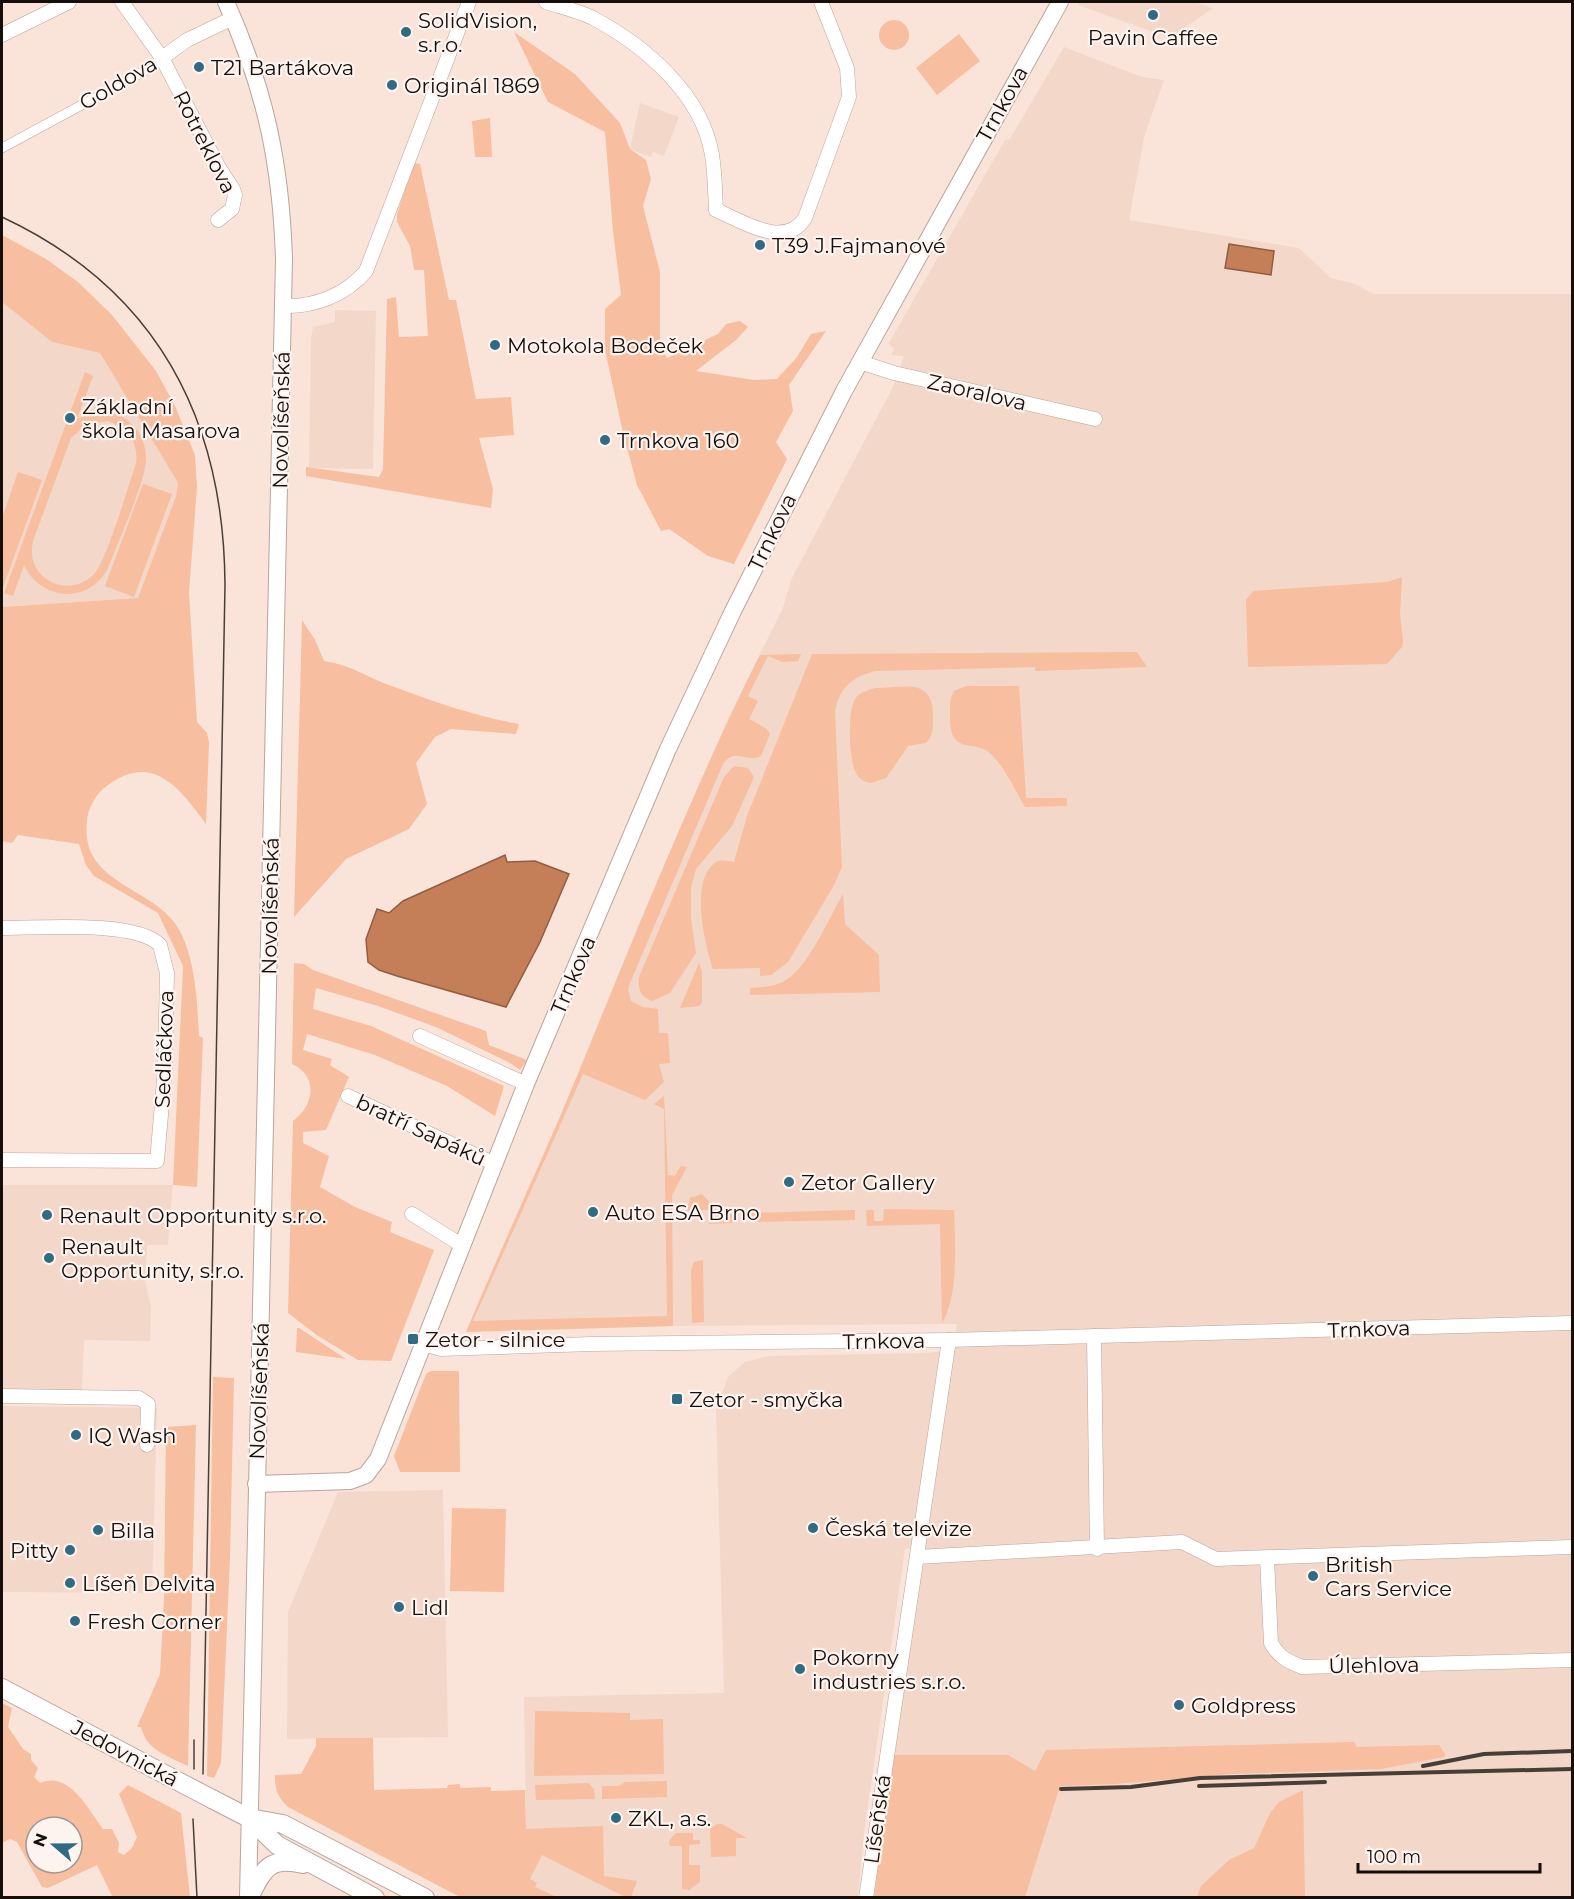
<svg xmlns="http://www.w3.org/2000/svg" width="1574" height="1899" font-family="Montserrat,sans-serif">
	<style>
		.built { fill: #f3d7c8 }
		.green { fill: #f7bea0; fill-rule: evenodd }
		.water { fill: #c57f58; stroke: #905d41; stroke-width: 1.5 }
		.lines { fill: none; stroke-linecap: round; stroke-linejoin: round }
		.pedestrian-casing { stroke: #b9a59a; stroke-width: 10 }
		.minor-casing { stroke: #b9a59a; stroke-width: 15 }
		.tertiary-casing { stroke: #b9a59a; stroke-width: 18 }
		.secondary-casing { stroke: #b9a59a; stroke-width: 20 }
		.pedestrian { stroke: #fff; stroke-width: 9 }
		.minor { stroke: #fff; stroke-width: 14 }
		.tertiary { stroke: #fff; stroke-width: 16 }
		.secondary { stroke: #fff; stroke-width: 18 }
		.tram { stroke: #483e38; stroke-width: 1.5 }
		.rail { stroke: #483e38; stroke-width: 4 }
		.secondary-bridge-casing { stroke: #b9a59a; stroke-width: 20; stroke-linecap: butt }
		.secondary-bridge { stroke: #fff; stroke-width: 18 }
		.poi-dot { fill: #306a83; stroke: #fdf4f0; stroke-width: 2 }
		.labels { text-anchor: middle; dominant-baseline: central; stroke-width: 4.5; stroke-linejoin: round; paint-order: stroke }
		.poi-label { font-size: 21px; fill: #150e0a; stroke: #fdf4f0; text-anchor: start }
		.street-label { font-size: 21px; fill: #150e0a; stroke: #fdf4f0 }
	</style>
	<rect width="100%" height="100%" fill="#fae4d9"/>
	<!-- built -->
	<g class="built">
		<polygon points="1080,2 1194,2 1213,8 1170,38 1078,5"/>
		<polygon points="1064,47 1142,77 1164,80 1144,137 1129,220 1299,248 1331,278 1355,284 1374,294 1572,294 1572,1897 874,1897 923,1548 905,1549 864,1833 858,1897 550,1898 527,1886 524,1697 724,1693 716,1410 728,1377 745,1362 768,1356 927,1353 953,1350 957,1324 673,1326 466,1332 552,1136 641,919 729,716 783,608 791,580 893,387 904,356 891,355 894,350 889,343 1005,140 1010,139"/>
		<polygon points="640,103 679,117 664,156 653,152 651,157 630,149"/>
		<polygon points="2,302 52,342 100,353 178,483 176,496 138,598 2,607"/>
		<polygon points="335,310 376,311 373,469 309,468 311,338 313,327 335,322"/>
		<polygon points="2,1185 173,1185 168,1245 147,1245 145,1281 151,1307 150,1341 84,1340 82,1390 2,1390"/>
		<polygon points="2,1406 157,1408 152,1593 2,1592"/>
		<polygon points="443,1490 448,1737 287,1739 288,1612 338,1492"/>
	</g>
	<!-- green -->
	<g class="green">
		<circle cx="894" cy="35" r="15"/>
		<polygon points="514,32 575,74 620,123 630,149 646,160 651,179 643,206 660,272 660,346 667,358 718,334 726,324 740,321 748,327 736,340 696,371 754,380 777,379 797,357 811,334 826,331 789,385 793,411 776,442 787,459 734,564 708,556 669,529 661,531 637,485 623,433 605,350 605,309 621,295 613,231 605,132 548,102"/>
		<polygon points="959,34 980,61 937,95 916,68"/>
		<polygon points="490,118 492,157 475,157 472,121"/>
		<polygon points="414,163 420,164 449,300 456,300 476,399 511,397 514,435 479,438 493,489 491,508 306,476 306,467 379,477 383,469 387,299 396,297 399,337 428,336 424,270 414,270 410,246 397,222 397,214"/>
		<path d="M2 235 46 259 78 282 112 315 156 371 175 406 195 455 197 487 189 593 197 722 207 733 209 742 206 824C179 787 151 749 103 789 94 797 88 809 87 821 79 887 159 886 181 933 196 965 197 1001 199 1036L203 1038 197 1187 173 1185 183 966 158 913 94 876 86 865 79 844 18 835 12 843 2 841V607L138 598 176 496 178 483 100 353 52 342 2 302Z"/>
		<path d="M85 372 93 376 77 419C93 412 111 408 126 419 139 429 146 442 146 459 146 481 117 544 108 568 89 605 41 601 24 565L13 596 4 593ZM108 421C128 428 139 443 136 464 127 489 109 554 95 573 82 588 60 590 45 578 33 569 30 555 33 541L71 438 87 424Z"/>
		<polygon points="18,472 42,480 2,590 2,518"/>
		<polygon points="143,484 172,494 134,597 105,586"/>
		<polygon points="1402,577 1400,614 1403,641 1402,647 1387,664 1248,667 1246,600 1253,591 1388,582"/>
		<path d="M302 620 315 640 324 661C354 666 362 675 389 685 432 701 474 716 519 724L516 734 451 729 435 737 416 763 427 804 409 829 346 859 294 917Z"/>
		<path d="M1137 652 1147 667 1035 671V667L876 671C852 676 838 689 835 713L842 867 833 887 788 962 771 975 760 976V968L713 969C705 945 689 880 716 862 721 859 728 861 734 862L747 816 812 654Z"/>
		<path d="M801 654 798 661 783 662 768 656 748 696 758 701 749 719 767 729 770 734 761 756C747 764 735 746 723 764L630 983 628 990 631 1001 643 1007 658 1009 659 1033H668L670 1063 659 1064 664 1082 645 1100 583 1074 473 1321 667 1316 664 1109 654 1104 664 1096 668 1175 675 1176 681 1166 687 1167 672 1195 673 1326 466 1332C502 1245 542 1161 578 1074 636 933 692 791 760 655Z"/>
		<path d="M966 686H1019L1026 798H1067V806L1025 807C1015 790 1006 770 993 756 977 737 950 758 950 718 950 709 949 700 954 691Z"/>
		<path d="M876 688C904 688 933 677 933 716 933 727 934 735 926 743L908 746 886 778 871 783C864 782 859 779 856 773 849 761 847 711 855 699 860 692 867 690 876 688Z"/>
		<path d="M734 766 748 768 754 777 732 826 696 869 691 887V919L696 953 670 993 652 1001C640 996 638 990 639 977L724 777Z"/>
		<path d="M843 894 845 924 879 955 880 992 750 995V988C763 987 775 987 786 980 809 966 829 918 843 894Z"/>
		<path d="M294 963 304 964 313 970 486 1031 489 1045 527 1060 520 1070 510 1063 436 1027 378 1006 316 988 313 1009 371 1026 504 1086 495 1116 447 1086 375 1055 307 1034 303 1050 332 1059 330 1065 349 1077 326 1130 303 1132V1143L329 1156 320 1187 355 1207 392 1222 390 1232 434 1250 391 1361 358 1360 318 1336 288 1313 293 1121C314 1106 319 1076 292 1064Z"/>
		<polygon points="699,963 702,972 702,1003 699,1006 680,1008"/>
		<polygon points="702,1194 719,1212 732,1214 732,1223 709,1224 708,1210 687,1211 690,1198"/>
		<path d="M884 1209 954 1210C955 1243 959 1295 942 1323L940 1224 867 1226 866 1210H874V1221H883Z"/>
		<polygon points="855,1210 855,1220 750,1222 750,1213"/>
		<polygon points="703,1260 704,1322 692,1323 691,1270 694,1262"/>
		<polygon points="297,1328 299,1328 346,1359 296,1352"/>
		<polygon points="431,1371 459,1371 460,1472 400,1472 394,1456 426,1374"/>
		<polygon points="213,1377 234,1378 230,1557 221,1763 214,1778 207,1776"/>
		<path d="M196 1425 188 1766C168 1756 146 1750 141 1727H137L160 1674 164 1600 166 1427Z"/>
		<polygon points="452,1508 506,1509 504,1592 450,1591"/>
		<path d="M2 1703 12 1708 8 1727 23 1749 31 1754V1760L38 1768 34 1777 40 1783C69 1770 88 1809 103 1829H112L119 1843 118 1852 124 1855 132 1848 137 1837 119 1794 128 1785 181 1813 190 1897 112 1896 97 1865 48 1888 42 1887 17 1842 10 1839 2 1843ZM36 1827H72V1863H36Z"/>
		<polygon points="535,1711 630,1713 630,1720 663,1719 664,1774 534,1776"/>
		<path d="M316 1738H373L374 1790 447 1788 448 1785 460 1784V1788L491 1787V1791L525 1790 526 1829 603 1826 604 1876 637 1881 631 1897H625L542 1855 530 1879 537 1883 535 1887 557 1897H460L288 1807C277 1796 275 1790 275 1775L301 1774 316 1746Z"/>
		<polygon points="1354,1742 1357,1747 1439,1745 1445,1754 1444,1757 1381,1769 1232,1774 1115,1784 1060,1786 1025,1897 874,1898 893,1755 1008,1755 1035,1771 1046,1750"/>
		<polygon points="667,1781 667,1797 602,1799 602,1786 619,1786 625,1782"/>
		<polygon points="588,1783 594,1789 595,1799 536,1800 535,1785"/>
		<polygon points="1303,1790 1305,1897 1197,1897 1201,1886 1229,1860 1254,1848 1270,1813 1279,1802"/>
		<polygon points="717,1824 722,1824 747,1838 736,1838 736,1856 711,1857 710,1829"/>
		<polygon points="676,1833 693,1833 693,1840 700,1840 700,1844 689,1845 689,1865 700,1865 700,1882 689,1890 682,1889 682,1846 670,1846 669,1841"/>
	</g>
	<!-- water -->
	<g class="water">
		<polygon points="1229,244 1274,251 1271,275 1225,268"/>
		<polygon points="505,855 507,862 535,861 569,874 540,942 506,1007 397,976 379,970 368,962 366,939 377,909 389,913 403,901"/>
	</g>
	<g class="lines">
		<defs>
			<polyline id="pedestrian" points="2,148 150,68 162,58"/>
			<g id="minor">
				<polyline points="122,2 162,58 218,166 233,189 235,195 232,209 218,220"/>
				<path d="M546 2C561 7 579 11 593 18 645 46 702 94 712 155 715 173 715 192 716 210 742 221 785 250 805 218L849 97 847 68 821 2"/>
				<polyline points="2,35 69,2"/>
				<polyline points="162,58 187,40 233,18"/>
				<path d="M284 306C314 307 346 295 366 271L469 2"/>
				<polyline points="860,362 894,373 1095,419"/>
				<path d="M2 928C38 928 136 920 160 945L167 973 165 1069 157 1161 2 1160"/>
				<polyline points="420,1036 526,1084"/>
				<polyline points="348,1096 495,1164"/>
				<polyline points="412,1214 463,1246"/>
				<polyline points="1094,1336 1097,1549"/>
				<polyline points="423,1344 441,1349 592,1344 949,1340 1572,1323"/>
				<polyline points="2,1396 139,1398 148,1404 147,1445"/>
				<polyline points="917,1557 1182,1542 1216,1559 1572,1547"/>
				<path d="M1267 1558 1271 1643C1279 1657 1287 1661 1302 1667L1572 1660"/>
				<polyline points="866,1898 949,1340"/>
			</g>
			<g id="tertiary">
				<path d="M226 2C265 89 281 163 284 259L248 1898"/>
				<polyline points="256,1484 350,1481 366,1475 378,1459 526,1084 668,749 733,611 844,391 1060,2"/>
			</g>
			<g id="secondary">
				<polyline points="2,1688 168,1776"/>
				<polyline points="212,1799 249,1818 283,1824 425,1898"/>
				<polyline points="249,1818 277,1845 375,1898"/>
				<path d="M249 1898C263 1870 268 1856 303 1864"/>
			</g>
		</defs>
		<!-- pedestrian casing -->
		<use href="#pedestrian" class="pedestrian-casing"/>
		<!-- minor casing -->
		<use href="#minor" class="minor-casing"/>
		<!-- tertiary casing -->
		<use href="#tertiary" class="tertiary-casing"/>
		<!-- secondary casing -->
		<use href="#secondary" class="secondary-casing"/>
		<!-- pedestrian -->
		<use href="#pedestrian" class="pedestrian"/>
		<!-- minor -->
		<use href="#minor" class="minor"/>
		<!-- tertiary -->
		<use href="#tertiary" class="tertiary"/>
		<!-- secondary -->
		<use href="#secondary" class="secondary"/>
		<!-- tram -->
		<g class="tram">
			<path d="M2 217C156 289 224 418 225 585L203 1774"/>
			<polyline points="194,1769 194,1740"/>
			<polyline points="193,1819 197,1898"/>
		</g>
		<!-- rail -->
		<g class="rail">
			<polyline points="1423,1766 1484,1754 1572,1751"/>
			<polyline points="1199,1786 1325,1782"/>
			<polyline points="1061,1789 1131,1787 1200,1778 1572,1769"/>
		</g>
		<defs>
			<polyline id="secondary-bridge" points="168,1776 212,1799"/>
		</defs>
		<!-- secondary-bridge casing -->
		<use href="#secondary-bridge" class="secondary-bridge-casing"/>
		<!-- secondary-bridge -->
		<use href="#secondary-bridge" class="secondary-bridge"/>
	</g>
	<!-- markers -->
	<g class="poi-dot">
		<circle cx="1153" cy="15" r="6"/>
		<circle cx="406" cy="32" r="6"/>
		<circle cx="199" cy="67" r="6"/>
		<circle cx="392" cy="85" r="6"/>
		<circle cx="760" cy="245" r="6"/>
		<circle cx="495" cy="345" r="6"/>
		<circle cx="70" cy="418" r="6"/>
		<circle cx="605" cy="440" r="6"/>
		<circle cx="789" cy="1182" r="6"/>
		<circle cx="593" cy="1212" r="6"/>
		<circle cx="47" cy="1215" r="6"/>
		<circle cx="49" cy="1258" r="6"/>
		<rect x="407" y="1333" width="12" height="12" rx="3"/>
		<rect x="671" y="1393" width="12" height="12" rx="3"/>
		<circle cx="76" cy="1435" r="6"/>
		<circle cx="813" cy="1528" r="6"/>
		<circle cx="98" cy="1530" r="6"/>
		<circle cx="70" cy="1550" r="6"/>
		<circle cx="1313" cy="1576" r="6"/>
		<circle cx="70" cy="1583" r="6"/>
		<circle cx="399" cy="1607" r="6"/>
		<circle cx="75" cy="1621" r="6"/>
		<circle cx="800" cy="1669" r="6"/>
		<circle cx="1179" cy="1705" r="6"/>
		<circle cx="616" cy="1818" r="6"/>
	</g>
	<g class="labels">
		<!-- poi labels -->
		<g class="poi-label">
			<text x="418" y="20">SolidVision,<tspan x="418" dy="24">s.r.o.</tspan></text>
			<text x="1153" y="37" text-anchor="middle">Pavin Caffee</text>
			<text x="211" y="67">T21 Bartákova</text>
			<text x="404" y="85">Originál 1869</text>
			<text x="772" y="245">T39 J.Fajmanové</text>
			<text x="507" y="345">Motokola Bodeček</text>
			<text x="82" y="406">Základní<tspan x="82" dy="24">škola Masarova</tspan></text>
			<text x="617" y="440">Trnkova 160</text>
			<text x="801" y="1182">Zetor Gallery</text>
			<text x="605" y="1212">Auto ESA Brno</text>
			<text x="59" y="1215">Renault Opportunity s.r.o.</text>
			<text x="61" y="1246">Renault<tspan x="61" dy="24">Opportunity, s.r.o.</tspan></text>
			<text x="425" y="1339">Zetor - silnice</text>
			<text x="689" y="1399">Zetor - smyčka</text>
			<text x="88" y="1435">IQ Wash</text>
			<text x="825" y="1528">Česká televize</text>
			<text x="110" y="1530">Billa</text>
			<text x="58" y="1550" text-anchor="end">Pitty</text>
			<text x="1325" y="1564">British<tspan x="1325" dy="24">Cars Service</tspan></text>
			<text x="82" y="1583">Líšeň Delvita</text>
			<text x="411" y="1607">Lidl</text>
			<text x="87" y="1621">Fresh Corner</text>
			<text x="812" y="1657">Pokorny<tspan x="812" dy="24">industries s.r.o.</tspan></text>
			<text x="1191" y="1705">Goldpress</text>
			<text x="628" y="1818">ZKL, a.s.</text>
		</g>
		<!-- street labels -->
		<g class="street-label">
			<text transform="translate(118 83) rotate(-30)">Goldova</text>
			<text transform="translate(1002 104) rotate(-61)">Trnkova</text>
			<text transform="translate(205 142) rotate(63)">Rotreklova</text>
			<text transform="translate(977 392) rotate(13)">Zaoralova</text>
			<text transform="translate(281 420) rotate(-89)">Novolíšeňská</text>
			<text transform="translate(772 532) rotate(-64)">Trnkova</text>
			<text transform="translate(270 906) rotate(-89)">Novolíšeňská</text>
			<text transform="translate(573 975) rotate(-67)">Trnkova</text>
			<text transform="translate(164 1049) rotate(-88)">Sedláčkova</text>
			<text transform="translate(421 1130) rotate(25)">bratří Sapáků</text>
			<text transform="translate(1369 1329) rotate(-2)">Trnkova</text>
			<text transform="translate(884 1341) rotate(-1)">Trnkova</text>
			<text transform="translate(259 1391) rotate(-88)">Novolíšeňská</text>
			<text transform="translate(1374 1665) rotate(-1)">Úlehlova</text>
			<text transform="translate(125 1753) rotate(28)">Jedovnická</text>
			<text transform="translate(877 1819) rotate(-82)">Líšeňská</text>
		</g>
	</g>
	<!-- border -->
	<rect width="1574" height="1899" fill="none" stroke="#150e0a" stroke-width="6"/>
	<!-- north arrow -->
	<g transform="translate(54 1845) rotate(290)"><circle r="28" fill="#fdf4f0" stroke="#a09894" stroke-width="1.5"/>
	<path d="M0-4.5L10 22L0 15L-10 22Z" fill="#306a83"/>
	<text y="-9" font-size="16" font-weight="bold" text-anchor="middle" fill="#150e0a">N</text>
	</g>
	<!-- scale -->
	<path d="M1358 1863v9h182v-9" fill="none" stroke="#150e0a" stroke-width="3"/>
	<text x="1367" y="1863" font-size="18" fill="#150e0a" stroke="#fdf4f0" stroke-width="4.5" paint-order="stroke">100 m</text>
</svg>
